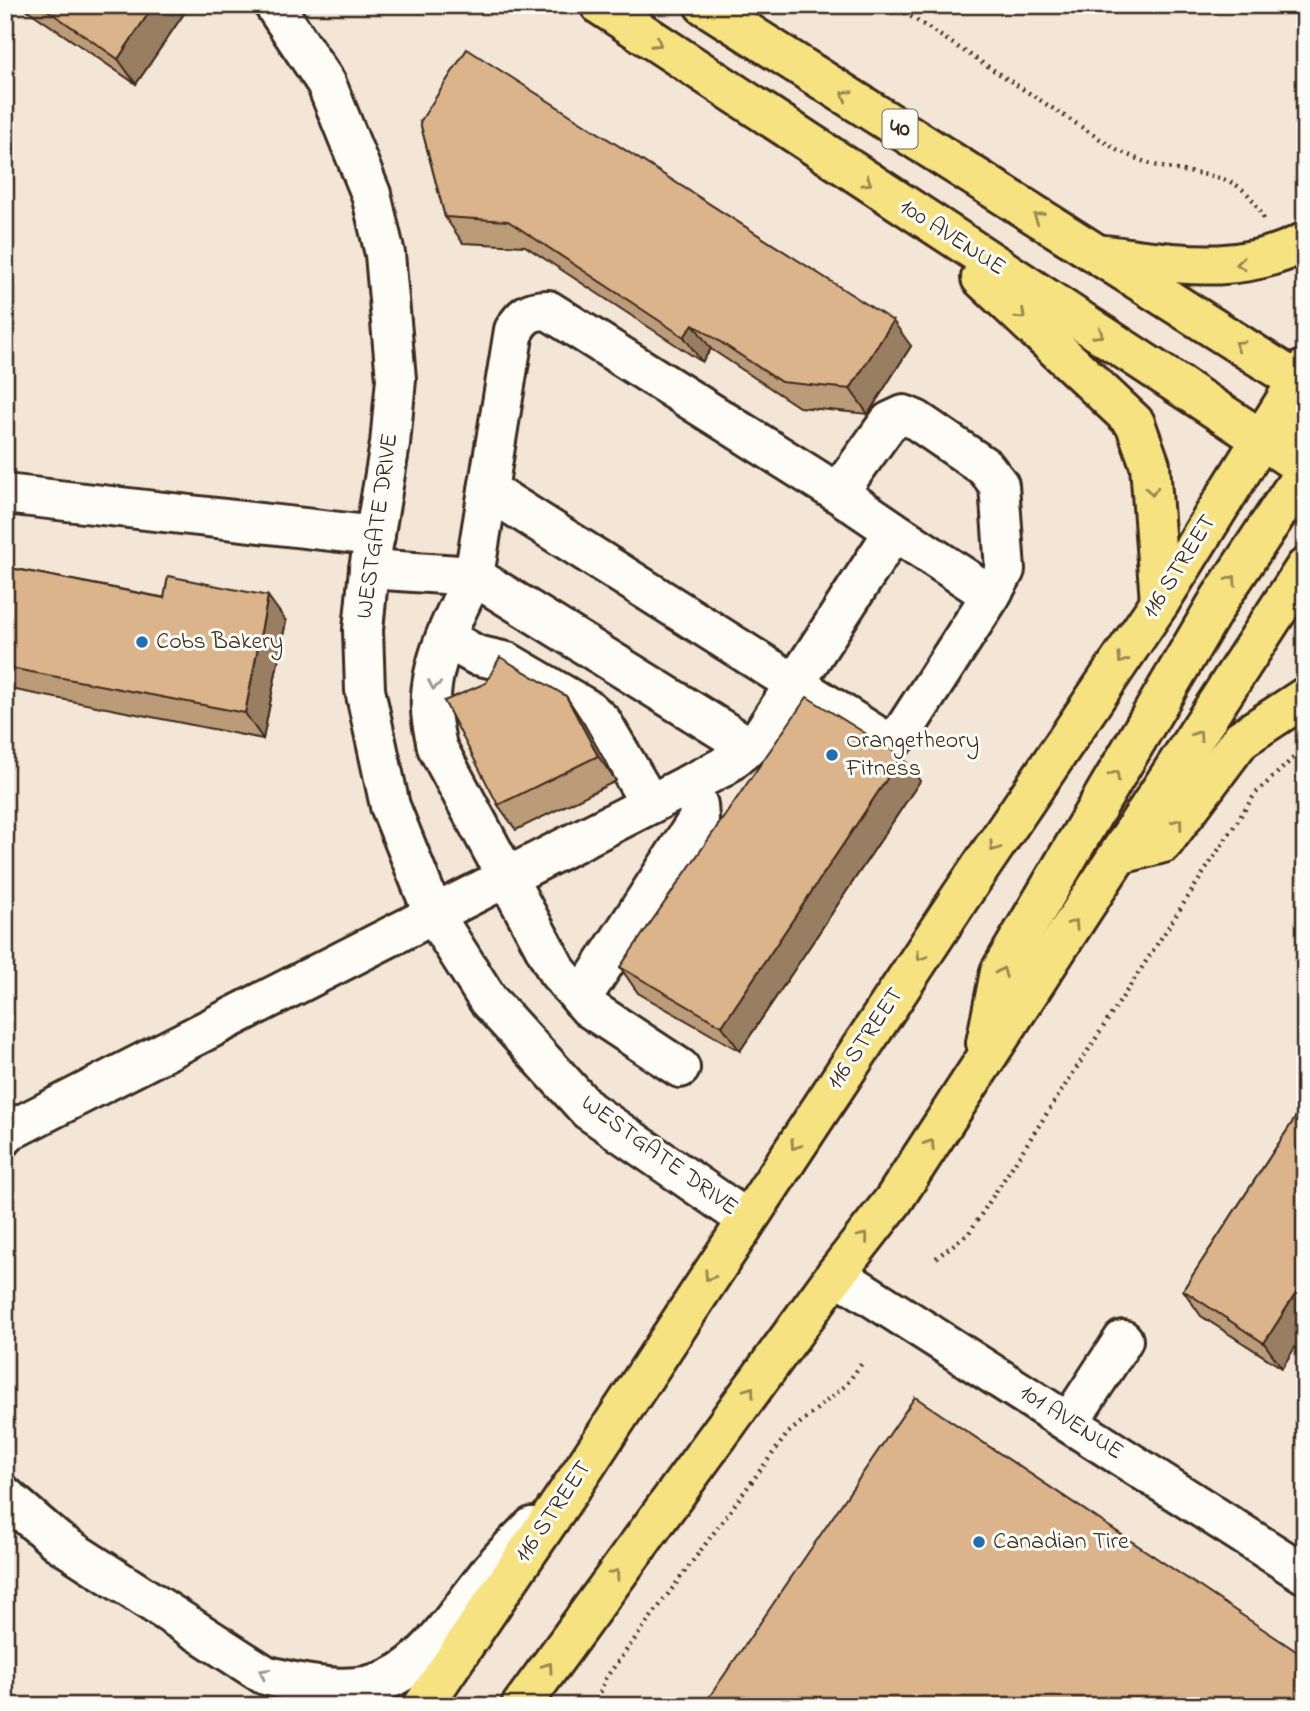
<svg xmlns="http://www.w3.org/2000/svg" width="1310" height="1711" font-family="'Indie Flower',sans-serif">
	<style>
		.lines { fill: none; stroke-linecap: round; stroke-linejoin: round }
		.minor-casing { stroke: #3b2a1e; stroke-width: 44 }
		.major-casing { stroke: #3b2a1e; stroke-width: 44 }
		.path { stroke: #3b2a1e; stroke-width: 4.5; stroke-dasharray: 2 5; stroke-linecap: butt }
		.minor { stroke: #fdfcf7; stroke-width: 38 }
		.major { stroke: #f7e281; stroke-width: 38 }
		.wall { fill: #bc9b78; stroke: #3b2a1e; stroke-width: 2 }
		.shaded-wall { fill: #997e62; stroke: #3b2a1e; stroke-width: 2 }
		.building { fill: #dbb48c; stroke: #3b2a1e; stroke-width: 2 }
		.oneway { stroke: #998650 }
		.oneway2 { stroke: #9c938a }
		.poi-dot { fill: #1f6fb2; stroke: #fdfcf7; stroke-width: 2.5 }
		.labels { text-anchor: middle; dominant-baseline: central; stroke-width: 6; stroke-linejoin: round; paint-order: stroke }
		.shield { fill: #fdfcf7; stroke: #75695f; stroke-width: 2 }
		.shield-label { font-size: 23px; font-weight: bold; fill: #3b2a1e }
		.street-label { font-size: 24px; fill: #3b2a1e; stroke: #fdfcf7 }
		.poi-label { font-size: 24px; fill: #3b2a1e; stroke: #fdfcf7; text-anchor: start }
	</style>
	<rect width="100%" height="100%" fill="#f3e6d7"/>
	<filter id="ink" filterUnits="userSpaceOnUse"><feTurbulence type="fractalNoise" baseFrequency=".0143" numOctaves="2"/><feDisplacementMap in="SourceGraphic" scale="14" xChannelSelector="R" yChannelSelector="G"/><feConvolveMatrix kernelMatrix="1 2 1 2 8 2 1 2 1" color-interpolation-filters="sRGB"/></filter>
	<g filter="url(#ink)">
		<g class="lines">
			<defs>
				<g id="minor">
					<polyline points="274,5 326,83 371,194 385,254 396,379 390,444 369,569 363,630 365,690 390,806 433,913 488,1000 588,1110 746,1219"/>
					<polyline points="488,490 882,739 895,738 904,730 991,595"/>
					<polyline points="5,494 375,536"/>
					<path d="M369 569 474 576 514 330C523 315 530 310 548 310L838 493"/>
					<polyline points="446,638 476,655 507,662 589,710 602,722 650,804"/>
					<polyline points="581,999 699,818 698,805 689,784"/>
					<path d="M680 1068 589 1008 557 971 437 747C435 735 431 722 431 709 428 666 455 613 474 576L748 746"/>
					<polyline points="5,1136 9,1131 723,767 761,736 894,531 991,595 1005,570 999,485 985,467 916,420 904,415 889,422 838,493 894,531"/>
					<polyline points="836,1274 1305,1574"/>
					<polyline points="1070,1421 1123,1340"/>
					<path d="M5 1496 57 1541 265 1675C399 1711 416 1668 488 1574 501 1557 517 1542 532 1527"/>
				</g>
				<g id="major">
					<polyline points="600,5 1305,468"/>
					<polyline points="704,5 1305,386"/>
					<path d="M1104 255C1176 263 1238 277 1305 242"/>
					<polyline points="981,278 1135,423 1150,465 1160,602"/>
					<polyline points="1297,381 1305,457"/>
					<polyline points="1121,854 1163,843 1241,739 1305,697"/>
					<polyline points="986,1043 1000,972 1221,597 1305,471"/>
					<polyline points="423,1706 575,1482 959,899 1160,602 1305,369"/>
					<polyline points="521,1706 836,1274 893,1201 1305,568"/>
				</g>
			</defs>
			<!-- minor casing -->
			<use href="#minor" class="minor-casing"/>
			<!-- major casing -->
			<use href="#major" class="major-casing"/>
			<!-- path -->
			<g class="path">
				<path d="M893 5 1117 150C1129 155 1140 161 1152 164 1201 180 1242 165 1265 222"/>
				<polyline points="936,1258 969,1233 1255,794 1305,747"/>
				<polyline points="596,1706 605,1679 788,1433 846,1385 862,1363"/>
			</g>
			<!-- minor -->
			<use href="#minor" class="minor"/>
			<!-- major -->
			<use href="#major" class="major"/>
		</g>
		<!-- wall -->
		<g class="wall">
			<polygon points="20,5 188,5 189,6 136,84"/>
			<polygon points="420,122 911,346 868,414 799,407 711,349 702,362 525,246 463,243 445,217"/>
			<polygon points="5,567 286,621 263,739 5,688"/>
			<polygon points="583,722 616,781 516,830 498,805"/>
			<polygon points="920,781 740,1051 638,993 620,967"/>
			<polygon points="1305,1103 1282,1368 1201,1316 1183,1290"/>
		</g>
		<!-- shaded-wall -->
		<g class="shaded-wall">
			<polygon points="154,5 189,6 136,84 118,59"/>
			<polygon points="893,321 911,346 868,414 850,389"/>
			<polygon points="693,324 711,349 702,362 684,337"/>
			<polygon points="268,596 286,621 263,739 245,713"/>
			<polygon points="566,696 583,722 616,781 598,756"/>
			<polygon points="902,756 920,781 740,1051 722,1026"/>
			<polygon points="1305,1279 1305,1332 1282,1368 1264,1343"/>
		</g>
		<!-- building -->
		<g class="building">
			<polygon points="40,5 154,5 118,59"/>
			<polygon points="467,49 893,321 850,389 781,382 693,324 684,337 508,221 445,217 420,122"/>
			<polygon points="5,567 164,598 168,576 268,596 245,713 5,667"/>
			<polygon points="500,657 566,696 598,756 498,805 444,701 486,683"/>
			<polygon points="807,697 902,756 722,1026 620,967"/>
			<polygon points="1305,1103 1305,1279 1264,1343 1183,1290"/>
			<polygon points="915,1397 1305,1657 1305,1706 703,1706"/>
		</g>
		<!-- one-way arrows -->
		<defs><path id="oneway-chevron" d="M-2-3.5L2.5 0L-2 3.5" fill="none" stroke-width="1.6" stroke-linecap="round" stroke-linejoin="round" transform="scale(1.75)"/></defs>
		<g class="oneway">
			<use href="#oneway-chevron" transform="translate(657 43) rotate(33)"/>
			<use href="#oneway-chevron" transform="translate(846 95) rotate(-148)"/>
			<use href="#oneway-chevron" transform="translate(867 182) rotate(33)"/>
			<use href="#oneway-chevron" transform="translate(1038 217) rotate(-148)"/>
			<use href="#oneway-chevron" transform="translate(1241 264) rotate(175)"/>
			<use href="#oneway-chevron" transform="translate(1021 315) rotate(43)"/>
			<use href="#oneway-chevron" transform="translate(1099 334) rotate(33)"/>
			<use href="#oneway-chevron" transform="translate(1239 345) rotate(-148)"/>
			<use href="#oneway-chevron" transform="translate(1152 491) rotate(87)"/>
			<use href="#oneway-chevron" transform="translate(1232 580) rotate(-56)"/>
			<use href="#oneway-chevron" transform="translate(1122 659) rotate(124)"/>
			<use href="#oneway-chevron" transform="translate(1198 735) rotate(-57)"/>
			<use href="#oneway-chevron" transform="translate(1115 775) rotate(-59)"/>
			<use href="#oneway-chevron" transform="translate(1178 823) rotate(-53)"/>
			<use href="#oneway-chevron" transform="translate(994 847) rotate(124)"/>
			<use href="#oneway-chevron" transform="translate(1074 924) rotate(-56)"/>
			<use href="#oneway-chevron" transform="translate(921 956) rotate(124)"/>
			<use href="#oneway-chevron" transform="translate(1002 972) rotate(-68)"/>
			<use href="#oneway-chevron" transform="translate(930 1144) rotate(-57)"/>
			<use href="#oneway-chevron" transform="translate(795 1145) rotate(124)"/>
			<use href="#oneway-chevron" transform="translate(864 1237) rotate(-52)"/>
			<use href="#oneway-chevron" transform="translate(709 1276) rotate(123)"/>
			<use href="#oneway-chevron" transform="translate(750 1391) rotate(-54)"/>
			<use href="#oneway-chevron" transform="translate(615 1574) rotate(-54)"/>
			<use href="#oneway-chevron" transform="translate(548 1667) rotate(-55)"/>
		</g>
		<g class="oneway2">
			<use href="#oneway-chevron" transform="translate(434 685) rotate(100)"/>
			<use href="#oneway-chevron" transform="translate(264 1673) rotate(-151)"/>
		</g>
	</g>
	<!-- markers -->
	<g class="poi-dot">
		<circle cx="142" cy="642" r="7"/>
		<circle cx="832" cy="755" r="7"/>
		<circle cx="979" cy="1542" r="7"/>
	</g>
	<g class="labels">
		<!-- shield labels -->
		<rect class="shield" x="882.5" y="109.5" width="35" height="39" rx="5"/>
		<g class="shield-label">
			<text x="900" y="129">40</text>
		</g>
		<!-- street labels -->
		<g class="street-label">
			<text transform="translate(952 238) rotate(33)">100 AVENUE</text>
			<text transform="translate(378 526) rotate(-82)">WESTGATE DRIVE</text>
			<text transform="translate(1180 567) rotate(-58)">116 STREET</text>
			<text transform="translate(866 1039) rotate(-56)">116 STREET</text>
			<text transform="translate(659 1156) rotate(36)">WESTGATE DRIVE</text>
			<text transform="translate(1071 1423) rotate(33)">101 AVENUE</text>
			<text transform="translate(554 1512) rotate(-56)">116 STREET</text>
		</g>
		<!-- poi labels -->
		<g class="poi-label">
			<text x="156" y="642">Cobs Bakery</text>
			<text x="846" y="741">Orangetheory<tspan x="846" dy="28">Fitness</tspan></text>
			<text x="993" y="1542">Canadian Tire</text>
		</g>
	</g>
	<!-- margin -->
	<rect width="1310" height="1711" fill="none" stroke="#fdfcf7" stroke-width="28"/>
	<rect x="14" y="14" width="1282" height="1683" fill="none" stroke="#3b2a1e" stroke-width="2.5" filter="url(#ink)"/>
</svg>
